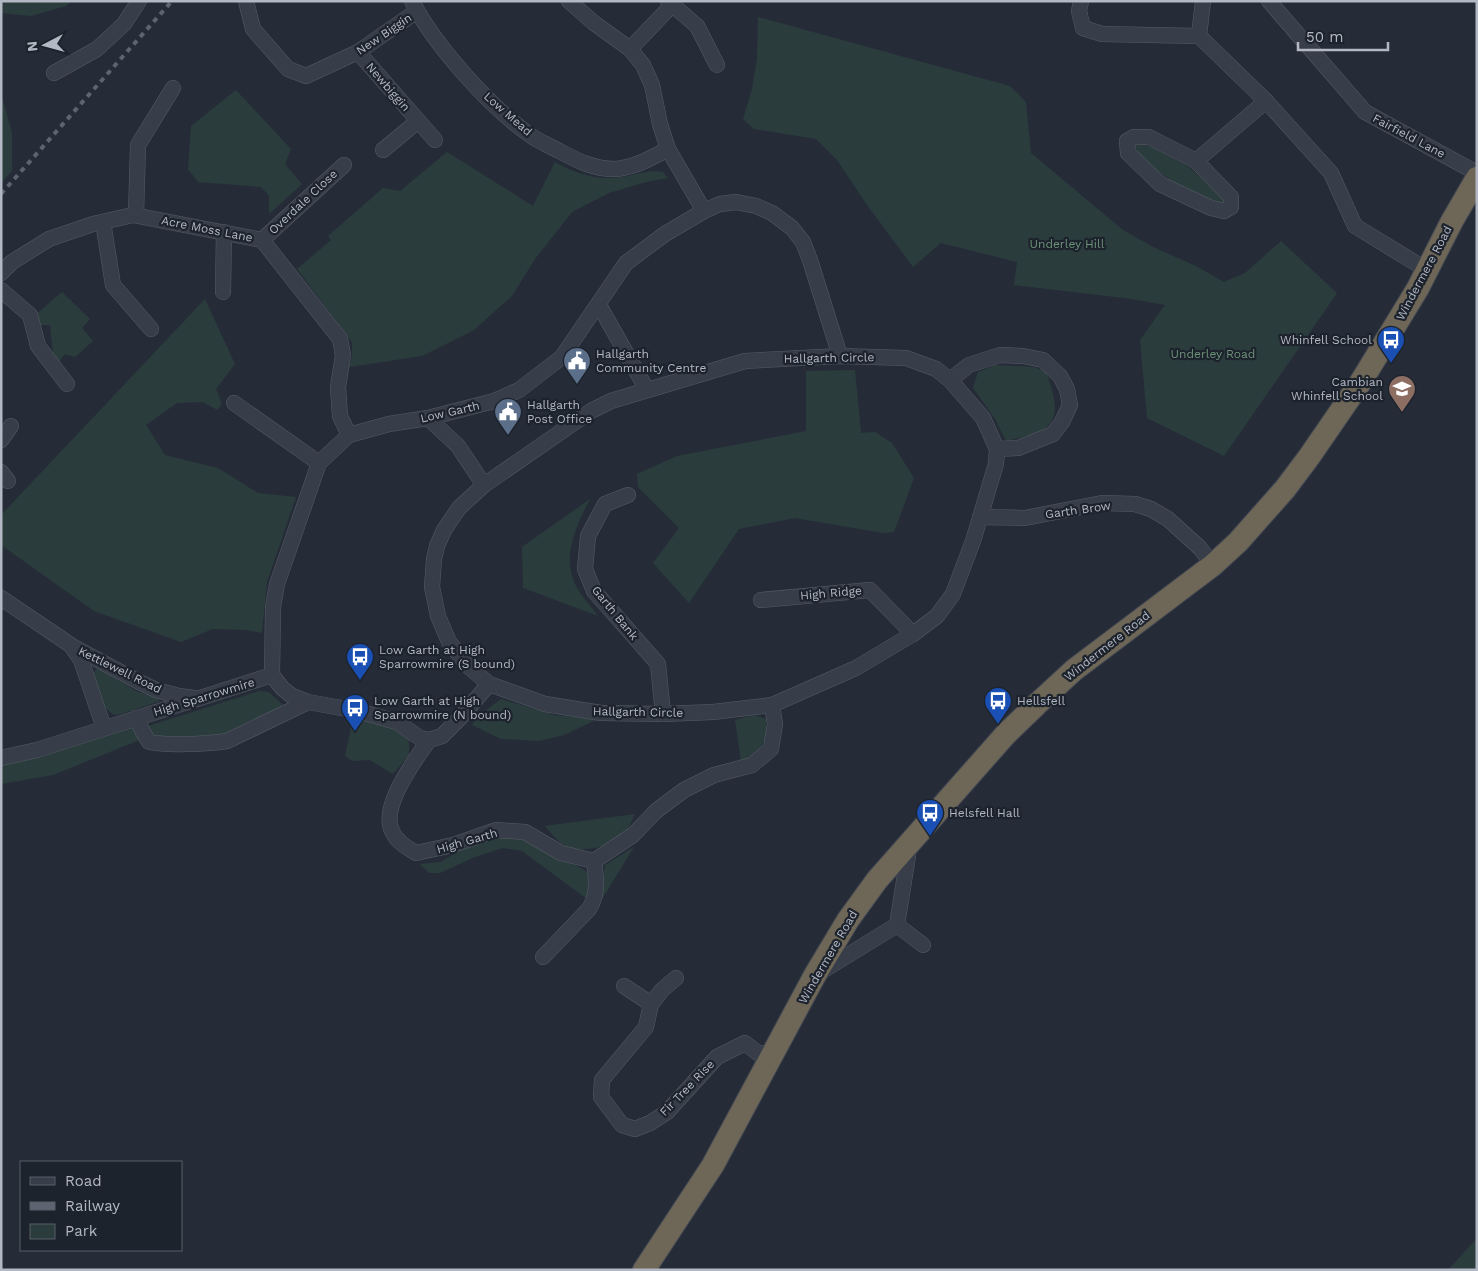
<svg xmlns="http://www.w3.org/2000/svg" width="1478" height="1271" font-family="'Work Sans',sans-serif">
	<style>
		.green { fill: #2b3c3d }
		.lines { fill: none; stroke-linecap: round; stroke-linejoin: round }
		.minor-casing { stroke: #565c66; stroke-width: 16 }
		.highway-casing { stroke: #434953; stroke-width: 24 }
		.minor { stroke: #383e49; stroke-width: 15 }
		.highway { stroke: #6e6656; stroke-width: 22 }
		.rail { stroke: #5d6471; stroke-width: 4; stroke-dasharray: 5 5; stroke-linecap: butt }
		.labels { text-anchor: middle; dominant-baseline: central; stroke-width: 4.5; stroke-linejoin: round; paint-order: stroke }
		.street-label { font-size: 12px; fill: #b3b9c4; stroke: #1d232d }
		.park-label { font-size: 12px; fill: #6d9378; stroke: #1d232d }
		.poi-label { font-size: 12px; fill: #b3b9c4; stroke: #1d232d; text-anchor: start }
	</style>
	<rect width="100%" height="100%" fill="#252c38"/>
	<!-- green -->
	<g class="green">
		<polygon points="1,1 72,1 66,6 31,16 1,13"/>
		<polygon points="758,17 1010,86 1026,102 1031,153 1123,230 1153,247 1196,266 1224,282 1245,273 1281,241 1337,293 1224,456 1147,418 1140,340 1165,305 1132,299 1014,285 1017,262 941,243 913,267 867,205 837,160 816,139 754,129 743,119 752,89 757,59"/>
		<polygon points="236,90 291,149 285,164 302,184 269,214 269,196 261,187 198,182 188,169 191,126"/>
		<polygon points="1,93 12,133 12,171 1,183"/>
		<polygon points="1138,143 1152,147 1189,167 1221,196 1224,201 1220,204 1189,194 1140,158 1135,146"/>
		<path d="M447 152 533 206 555 162C580 176 600 181 628 176 640 173 650 170 663 172L668 178 646 182 609 193 572 212 535 259 512 296 474 330 422 356 349 367 352 356V342L297 269 331 240 328 236 383 188 400 191Z"/>
		<polygon points="62,292 90,319 82,328 93,341 75,357 65,354 58,363 53,354 50,325 38,325 33,317"/>
		<polygon points="205,299 235,364 216,389 222,404 217,410 203,402 177,403 146,425 165,455 218,468 258,493 296,497 267,582 262,633 247,630 213,629 181,642 94,611 1,545 1,515"/>
		<path d="M995 365 1034 367 1046 371C1052 390 1065 420 1040 431 1030 436 1017 438 1006 441L995 419 973 388 978 372Z"/>
		<polygon points="855,370 861,433 875,432 892,443 914,478 894,532 883,533 795,518 739,529 689,603 653,563 679,528 638,487 637,474 677,456 806,431 806,371"/>
		<path d="M590 499C576 527 562 553 575 584 580 595 591 606 598 616L523 588 522 547Z"/>
		<polygon points="96,669 101,670 138,692 157,698 160,701 121,714 114,715 103,706 92,675"/>
		<polygon points="259,691 269,692 285,707 219,737 158,740 145,727"/>
		<polygon points="501,699 554,715 598,719 564,735 539,741 501,739 472,725 476,718"/>
		<path d="M755 715 766 719C768 744 762 750 741 762L735 720Z"/>
		<polygon points="353,718 393,727 409,736 409,755 393,774 370,760 352,761 345,756"/>
		<polygon points="136,726 142,739 53,775 1,784 1,763"/>
		<path d="M635 814C632 820 629 827 626 832 616 846 584 853 568 847 558 843 552 834 545 826Z"/>
		<polygon points="501,835 525,838 555,858 575,865 586,871 591,878 587,899 522,851 503,848 475,857 440,873 429,873 420,864 441,862 461,849"/>
		<polygon points="634,847 599,904 605,865"/>
		<polygon points="1477,1238 1477,1270 1448,1270"/>
	</g>
	<g class="lines">
		<defs>
			<g id="minor">
				<polyline points="246,1 253,29 288,69 306,76 358,52 417,11"/>
				<path d="M412 1C434 45 490 107 530 135 539 142 551 146 561 152 578 161 594 169 614 169 634 168 651 158 668 149"/>
				<polyline points="569,1 594,23 630,49 643,65 652,85 660,124 668,149 704,211"/>
				<polyline points="668,1 697,26 717,65"/>
				<polyline points="1081,1 1079,11 1083,28 1102,34 1199,36"/>
				<polyline points="1203,1 1199,36 1266,101 1331,173 1355,226 1427,270"/>
				<polyline points="1269,1 1365,112 1477,173"/>
				<polyline points="630,49 672,5"/>
				<polyline points="358,52 435,140"/>
				<polyline points="54,73 97,49 124,24 139,1"/>
				<polyline points="383,150 418,121"/>
				<polyline points="1196,161 1231,197 1231,207 1224,211 1211,208 1160,184 1128,153 1127,141 1134,137 1149,137 1196,161 1266,101"/>
				<polyline points="136,215 138,145 173,88"/>
				<polyline points="103,222 113,285 151,329"/>
				<polyline points="262,240 344,165"/>
				<polyline points="1,273 12,262 49,239 93,224 133,215 262,240 340,339 343,355 338,387 340,416 349,435"/>
				<polyline points="1,290 30,315 38,346 67,384"/>
				<polyline points="223,292 224,232"/>
				<polyline points="599,305 647,390"/>
				<polygon points="840,356 906,358 936,369 950,380 983,418 997,449 996,464 973,541 953,594 937,616 913,634 856,668 772,705 713,712 663,714 601,713 545,704 489,684 468,666 449,642 438,616 432,587 434,559 437,546 444,530 459,508 484,485 591,411 611,401 745,361"/>
				<polyline points="950,380 969,365 1000,355 1023,356 1043,360 1060,376 1067,389 1070,405 1062,422 1053,434 1018,448 997,449"/>
				<polyline points="234,403 319,463"/>
				<polyline points="428,418 458,446 484,485"/>
				<polyline points="1,440 11,426"/>
				<polyline points="1,472 8,481"/>
				<polyline points="628,495 605,504 588,536 585,569 594,591 658,664 663,714"/>
				<polyline points="980,517 1025,518 1102,503 1135,504 1151,509 1168,519 1200,548 1213,565"/>
				<polyline points="1,598 72,646 139,682 156,690 179,696 194,698"/>
				<polyline points="761,600 870,590 913,634"/>
				<polyline points="72,647 81,660 104,728"/>
				<path d="M489 684 460 718 442 736 429 740C415 760 378 809 393 833 398 843 407 847 416 853L453 845 496 830 525 832 561 853 594 861 633 835 656 811 684 790 714 775 752 765 771 749 775 724 772 705"/>
				<path d="M136 718 143 732 149 742C170 746 206 744 227 741L308 702"/>
				<polyline points="429,740 420,738 397,722 358,711 308,702 292,696 282,688 272,675 273,607 277,584 319,463 349,435 389,424 428,418 494,401 519,390 562,357 626,263 665,234 704,211 720,204 736,202 756,206 772,213 792,228 803,242 810,260 840,356"/>
				<polyline points="1,758 37,750 272,675"/>
				<polyline points="897,925 923,945"/>
				<path d="M543 957 589 909C599 893 596 878 594 861"/>
				<polyline points="819,973 897,925 908,856 908,845"/>
				<polyline points="676,978 662,990 651,1004 646,1027 602,1080 601,1097 622,1125 635,1129 650,1123 667,1112 717,1057 745,1043 759,1054 765,1053 771,1057"/>
				<polyline points="624,986 651,1004"/>
			</g>
			<polyline id="highway" points="644,1270 713,1165 815,975 848,920 877,880 1006,734 1036,705 1074,670 1213,565 1238,542 1285,489 1309,457 1362,380 1418,288 1452,221 1477,178"/>
		</defs>
		<!-- minor casing -->
		<use href="#minor" class="minor-casing"/>
		<!-- highway casing -->
		<use href="#highway" class="highway-casing"/>
		<!-- minor -->
		<use href="#minor" class="minor"/>
		<!-- highway -->
		<use href="#highway" class="highway"/>
		<!-- rail -->
		<polyline class="rail" points="1,194 172,1"/>
	</g>
	<!-- icons -->
	<defs>
		<symbol id="bus-pin" viewBox="-11 -11 22 30"><path d="M0 17L-7.5 6A9.5 9.5 0 1 1 7.5 6Z" fill="#1a4fb4" stroke="#1d232d"/><path d="M-5-6H5V4H4V6H2V4H-2V6H-4V4H-5ZM-3.5-4V0h7V-4ZM-3.5 1.2v1.5H-2V1.2ZM2 1.2v1.5H3.5V1.2Z" fill="#fff"/></symbol>
		<symbol id="civic-pin" viewBox="-11 -11 22 30"><path d="M0 17L-7.5 6A9.5 9.5 0 1 1 7.5 6Z" fill="#5c6f8a" stroke="#1d232d"/><path d="M-.6-6.5H3V-4.5H.6V-3L4-1V1h2V6H-6V1h2V-1L-.6-3ZM-1.2 2.5V6h2.4V2.5Z" fill="#fff"/></symbol>
		<symbol id="school-pin" viewBox="-11 -11 22 30"><path d="M0 17L-7.5 6A9.5 9.5 0 1 1 7.5 6Z" fill="#8d6e63" stroke="#1d232d"/><path d="M0-5L7-2L0 1L-7-2ZM-4 1L0 2.5L4 1V4Q0 6-4 4Z" fill="#fff"/></symbol>
	</defs>
	<g fill-rule="evenodd">
		<use href="#bus-pin" x="1375" y="324" width="32" height="43"/>
		<use href="#civic-pin" x="561" y="345" width="32" height="43"/>
		<use href="#school-pin" x="1386" y="373" width="32" height="43"/>
		<use href="#civic-pin" x="492" y="396" width="32" height="43"/>
		<use href="#bus-pin" x="344" y="641" width="32" height="43"/>
		<use href="#bus-pin" x="982" y="685" width="32" height="43"/>
		<use href="#bus-pin" x="339" y="692" width="32" height="43"/>
		<use href="#bus-pin" x="914" y="797" width="32" height="43"/>
	</g>
	<g class="labels">
		<!-- street labels -->
		<g class="street-label">
			<text transform="translate(384 34) rotate(-34)">New Biggin</text>
			<text transform="translate(388 87) rotate(49)">Newbiggin</text>
			<text transform="translate(508 114) rotate(41)">Low Mead</text>
			<text transform="translate(1409 136) rotate(28)">Fairfield Lane</text>
			<text transform="translate(303 202) rotate(-43)">Overdale Close</text>
			<text transform="translate(207 229) rotate(11)">Acre Moss Lane</text>
			<text transform="translate(1424 273) rotate(-62)">Windermere Road</text>
			<text transform="translate(829 358) rotate(-1)">Hallgarth Circle</text>
			<text transform="translate(450 412) rotate(-13)">Low Garth</text>
			<text transform="translate(1078 510) rotate(-8)">Garth Brow</text>
			<text transform="translate(831 593) rotate(-5)">High Ridge</text>
			<text transform="translate(615 613) rotate(51)">Garth Bank</text>
			<text transform="translate(1107 646) rotate(-38)">Windermere Road</text>
			<text transform="translate(120 670) rotate(26)">Kettlewell Road</text>
			<text transform="translate(204 697) rotate(-17)">High Sparrowmire</text>
			<text transform="translate(638 712) rotate(1)">Hallgarth Circle</text>
			<text transform="translate(467 841) rotate(-16)">High Garth</text>
			<text transform="translate(828 957) rotate(-60)">Windermere Road</text>
			<text transform="translate(687 1088) rotate(-46)">Fir Tree Rise</text>
		</g>
		<!-- park labels -->
		<g class="park-label">
			<text x="1067" y="244">Underley Hill</text>
			<text x="1213" y="354">Underley Road</text>
		</g>
		<!-- poi labels -->
		<g class="poi-label">
			<text x="1372" y="340" text-anchor="end">Whinfell School</text>
			<text x="596" y="354">Hallgarth<tspan x="596" dy="14">Community Centre</tspan></text>
			<text x="1383" y="382" text-anchor="end">Cambian<tspan x="1383" dy="14">Whinfell School</tspan></text>
			<text x="527" y="405">Hallgarth<tspan x="527" dy="14">Post Office</tspan></text>
			<text x="379" y="650">Low Garth at High<tspan x="379" dy="14">Sparrowmire (S bound)</tspan></text>
			<text x="374" y="701">Low Garth at High<tspan x="374" dy="14">Sparrowmire (N bound)</tspan></text>
			<text x="1017" y="701">Hellsfell</text>
			<text x="949" y="813">Helsfell Hall</text>
		</g>
	</g>
	<!-- border -->
	<rect width="1478" height="1271" fill="none" stroke="#b3b9c4" stroke-width="5"/>
	<!-- legend -->
	<rect x="20" y="1161" width="162" height="90" fill="#1d232d" stroke="#595f69"/>
	<rect x="30" y="1177" width="25" height="8" fill="#383e49" stroke="#595f69"/>
	<text x="65" y="1186" font-size="15" fill="#b3b9c4">Road</text>
	<rect x="30" y="1202" width="25" height="8" fill="#5d6471" stroke="#595f69"/>
	<text x="65" y="1211" font-size="15" fill="#b3b9c4">Railway</text>
	<rect x="30" y="1224" width="25" height="15" fill="#2b3c3d" stroke="#595f69"/>
	<text x="65" y="1236" font-size="15" fill="#b3b9c4">Park</text>
	<!-- north arrow -->
	<g transform="translate(45 45) rotate(264)" stroke="#1d232d" stroke-width="4" paint-order="stroke">
	<path d="M0-4L9 19L0 12L-9 19Z" fill="#b3b9c4"/>
	<text y="-8" font-size="14" font-weight="bold" text-anchor="middle" fill="#b3b9c4">N</text>
	</g>
	<!-- scale -->
	<path d="M1298 42v8h90v-8" fill="none" stroke="#b3b9c4" stroke-width="2.5"/>
	<text x="1306" y="42" font-size="15" fill="#b3b9c4" stroke="#1d232d" stroke-width="4" paint-order="stroke">50 m</text>
</svg>
